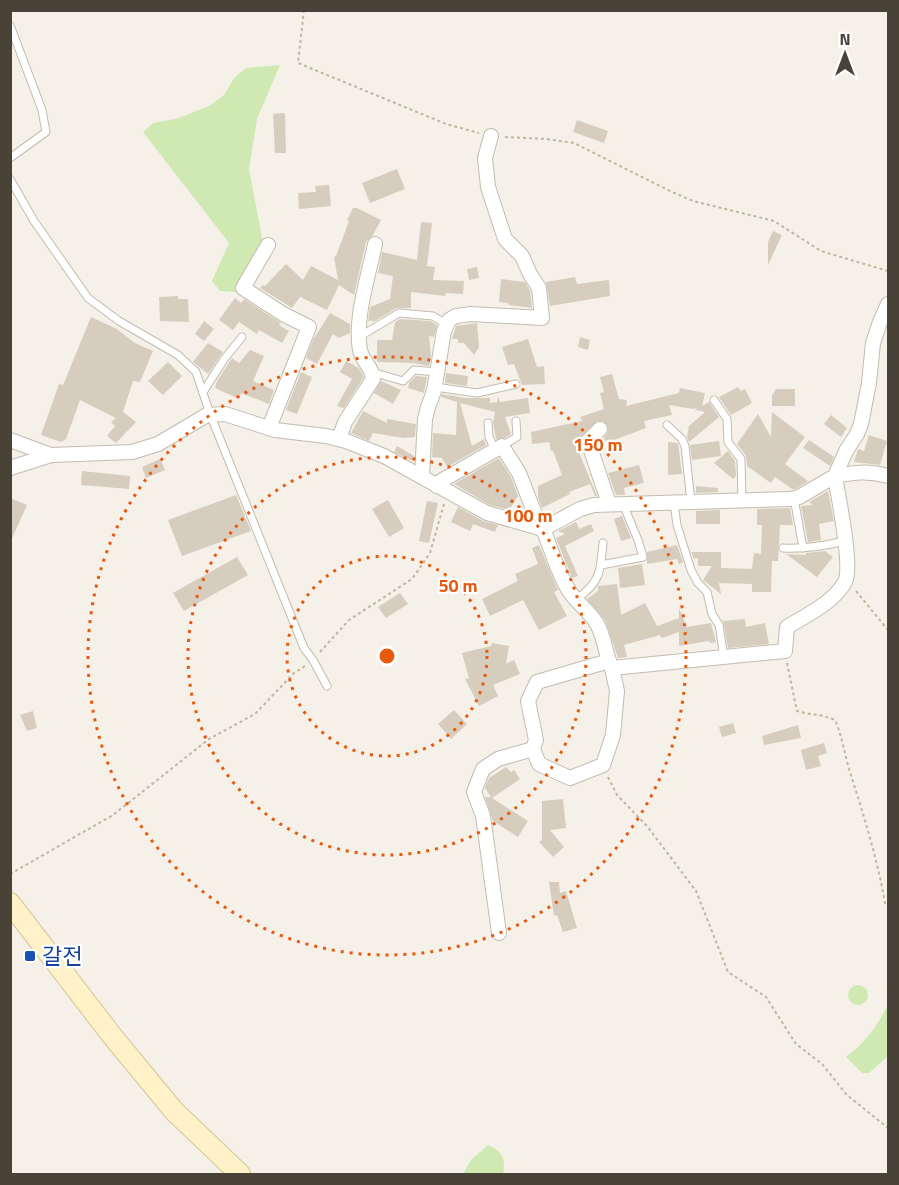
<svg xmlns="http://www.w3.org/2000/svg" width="899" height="1185" font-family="'Titillium Web','Noto Sans KR',sans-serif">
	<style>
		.green { fill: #d0e9b2 }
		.building { fill: #d7cdbe }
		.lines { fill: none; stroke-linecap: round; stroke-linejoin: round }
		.lane-casing { stroke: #c3bcae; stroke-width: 9 }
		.street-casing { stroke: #c3bcae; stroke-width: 16 }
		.secondary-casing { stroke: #d5c699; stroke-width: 22 }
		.path { stroke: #c2b59c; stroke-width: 2; stroke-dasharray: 3 3; stroke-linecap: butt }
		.lane { stroke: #fff; stroke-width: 7 }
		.street { stroke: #fff; stroke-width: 14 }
		.secondary { stroke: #fff2c9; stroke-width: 20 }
		.ring { fill: none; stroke: #e8590c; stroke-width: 3; stroke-dasharray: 3 6 }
		.transit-dot { fill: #1a4fb4; stroke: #fff; stroke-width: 2 }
		.labels { text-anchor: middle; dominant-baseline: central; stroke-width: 4.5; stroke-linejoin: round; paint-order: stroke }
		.transit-label { font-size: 22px; fill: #164399; stroke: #fff; text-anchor: start }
		.centre { fill: #e8590c; stroke: #fff; stroke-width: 3 }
		.ring-label { font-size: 18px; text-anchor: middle; font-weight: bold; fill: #e8590c; stroke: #fff; stroke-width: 4.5; stroke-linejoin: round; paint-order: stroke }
	</style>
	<rect width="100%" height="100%" fill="#f5f1e9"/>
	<!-- green -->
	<g class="green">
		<polygon points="280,65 257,119 249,169 263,243 256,261 238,292 220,291 212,281 229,243 143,132 153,123 179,118 209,106 224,95 234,78 246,68"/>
		<circle cx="858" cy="995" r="10"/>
		<path d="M888 1005V1056L869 1073H862L846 1057C866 1042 877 1026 888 1005Z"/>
		<path d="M488 1145C502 1151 506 1159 503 1174H463L471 1160Z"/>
	</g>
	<!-- building -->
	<g class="building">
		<polygon points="285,113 286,153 275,153 273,114"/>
		<polygon points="577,120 608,131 604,143 573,132"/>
		<polygon points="397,169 405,189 370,203 362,183"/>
		<polygon points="329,185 331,206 299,209 298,193 316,192 315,186"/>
		<polygon points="353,208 357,208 381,220 373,235 366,242 354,295 339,285 327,310 300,297 292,308 260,288 263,285 265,286 286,264 303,280 311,266 338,280 334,257 336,256 349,221 347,220"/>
		<polygon points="421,222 432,223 427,266 435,267 433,280 464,281 463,294 446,293 445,296 411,292 411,308 397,308 373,322 372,320 368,322 370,307 390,299 393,276 378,273 382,252 417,260"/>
		<polygon points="773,231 782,235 768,265 768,242"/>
		<polygon points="477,267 479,278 469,280 467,269"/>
		<polygon points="575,277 577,284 609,280 610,296 550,306 546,282"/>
		<polygon points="501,279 525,282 530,291 532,308 509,305 508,303 499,302"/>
		<polygon points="178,296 178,299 188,299 189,322 160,321 159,297"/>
		<polygon points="235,298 241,303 244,299 281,323 279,325 289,331 282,343 259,330 257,334 239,322 233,330 219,320"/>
		<polygon points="330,313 350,324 350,333 339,338 333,334 317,364 306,358 313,340"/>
		<polygon points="91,317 117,329 135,343 153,351 140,382 133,381 123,412 136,422 116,443 107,436 115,426 111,422 116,418 80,400 66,439 61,442 41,435 59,384 63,385"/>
		<polygon points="400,319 430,321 437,325 434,337 429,336 431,356 429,366 414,363 377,362 377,340 392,340 395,322"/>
		<polygon points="204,321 214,329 204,341 195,334"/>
		<polygon points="477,323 479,347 474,355 464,343 458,343 458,339 452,339 456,326"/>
		<polygon points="580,337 590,340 588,350 578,347"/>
		<polygon points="528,339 537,367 544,366 545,384 522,385 514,364 508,365 502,347"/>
		<polygon points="208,343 223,352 208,374 193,362"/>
		<polygon points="250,350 264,356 253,381 274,390 269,404 241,393 239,399 215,388 217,381 232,358 239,363"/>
		<polygon points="346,361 359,368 364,377 344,408 337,406 352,379 340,372"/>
		<polygon points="168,362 182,376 163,395 148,381"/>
		<polygon points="301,372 312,377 297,414 286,410"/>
		<polygon points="446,373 468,376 467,386 445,383"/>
		<polygon points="612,374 619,399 627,400 626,406 679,393 680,388 705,393 702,406 709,402 719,417 689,442 687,437 689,426 705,412 695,410 697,408 693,409 669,405 672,415 644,421 646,428 606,443 604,438 608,432 608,426 603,421 597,421 582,435 579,442 576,445 597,496 595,496 590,484 569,492 570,494 542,508 538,498 538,486 562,475 553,451 551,451 549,442 532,444 531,432 582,421 580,417 604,409 600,393 604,392 600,377"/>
		<polygon points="416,376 427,377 424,393 408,388 409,383"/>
		<polygon points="381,381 401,390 393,404 374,393"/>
		<polygon points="738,387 741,391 745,389 752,403 731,415 719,397"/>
		<polygon points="776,389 795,389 795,406 772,406 772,395"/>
		<polygon points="442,394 465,398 490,398 490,403 497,402 498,396 500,402 528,398 530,413 505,417 511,434 505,438 496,439 493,422 495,412 460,403 472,446 484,439 486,445 447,467 442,458 432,457 433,433 456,435 457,402 441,397"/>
		<polygon points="363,411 387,423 387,419 416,424 415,437 403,438 373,433 369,441 351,433"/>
		<polygon points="772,412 805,437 785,464 808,481 796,489 792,489 775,477 771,483 747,466 746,456 737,444 758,414 771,437"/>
		<polygon points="831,415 847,428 841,437 824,424"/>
		<polygon points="869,435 887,441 880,465 854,462 858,449 864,451"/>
		<polygon points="809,440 834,457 830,466 803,448"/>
		<polygon points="719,441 721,456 692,460 690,445"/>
		<polygon points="668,442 678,443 682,474 668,475"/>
		<polygon points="397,446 414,456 412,461 394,452"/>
		<polygon points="728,451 735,461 736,476 733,479 714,463"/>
		<polygon points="499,458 511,477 518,496 509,510 490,505 454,484"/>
		<polygon points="160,459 165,470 146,478 142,467"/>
		<polygon points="639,465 644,483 624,488 625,495 616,495 608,473"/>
		<polygon points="82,471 130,476 129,489 81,485"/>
		<polygon points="696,486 718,488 718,492 696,493"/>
		<polygon points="828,491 834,521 819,524 821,540 808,542 801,506 813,505 809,502"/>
		<polygon points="236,495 251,531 182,556 168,520"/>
		<polygon points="10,498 27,505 10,543"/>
		<polygon points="388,500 404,528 389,537 372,509"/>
		<polygon points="427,501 438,503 429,543 419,541"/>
		<polygon points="458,507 483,521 498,525 495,532 473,524 470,531 451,522"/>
		<polygon points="790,508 793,525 780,525 778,561 772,561 771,592 752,592 752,584 719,583 721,594 703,580 712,566 698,566 698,558 694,559 691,552 721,552 721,568 752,569 754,553 761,554 762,525 757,525 757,509"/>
		<polygon points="720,510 720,524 696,524 696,511"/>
		<polygon points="622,516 631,538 621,541 614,519"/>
		<polygon points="576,522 579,529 591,524 594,531 565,546 578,576 572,578 556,538 565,534 558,531"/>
		<polygon points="539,545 558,590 554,592 567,616 539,630 523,600 490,616 482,599 518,581 515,574 538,564 532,548"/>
		<polygon points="677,545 683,562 679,564 677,559 647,564 647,552"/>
		<polygon points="825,551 833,557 817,577 786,554 806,555 806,553"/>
		<polygon points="237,557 248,575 184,611 173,593"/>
		<polygon points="642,564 645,585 620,588 618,568"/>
		<polygon points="617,584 621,615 645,603 657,626 679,618 679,608 687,627 711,623 716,642 710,643 709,641 679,646 679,632 662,638 660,635 624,645 627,657 618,658 605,620 587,599 598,591 598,586"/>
		<polygon points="400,593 408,604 386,618 378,607"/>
		<polygon points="745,619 746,627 765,623 769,644 728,648 723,621"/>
		<polygon points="492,643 509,646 506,664 514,660 520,674 493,685 498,696 479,706 465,679 469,678 462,653 491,646"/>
		<polygon points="454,710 467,724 451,739 438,724"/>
		<polygon points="33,711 37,728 27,731 20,715"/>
		<polygon points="733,723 736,733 722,737 719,727"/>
		<polygon points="798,725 801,738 764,745 762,736"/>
		<polygon points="824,743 827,753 818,756 821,766 806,770 801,750"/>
		<polygon points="506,767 511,772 514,770 520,779 492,798 528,821 518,837 493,821 485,797 491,797 485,788 489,778"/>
		<polygon points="563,799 566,828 550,830 564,847 553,857 539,842 542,840 542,801"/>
		<polygon points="549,882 559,882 560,893 566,891 577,928 563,932 557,915 554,916"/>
	</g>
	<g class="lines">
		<defs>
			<g id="lane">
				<polyline points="10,25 42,110 46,132 10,158"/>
				<polyline points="10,179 34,221 88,298 119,321 178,355 196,372 210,414 304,648 313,660 327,686"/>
				<polyline points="359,337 399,313 433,316 446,324"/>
				<polyline points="372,372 403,381 414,370 438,372"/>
				<polyline points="435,387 477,393 516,384"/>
				<polyline points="203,392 225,358 242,337"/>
				<polyline points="714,400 727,419 728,442 741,459 742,501"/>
				<polyline points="488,423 489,437 495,450"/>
				<polyline points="667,425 682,439 685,446 691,502"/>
				<polyline points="502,446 517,437 516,421"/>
				<polyline points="794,498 803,548"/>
				<polyline points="674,503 677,525 691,570 698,583 707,592 712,614 719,625 724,658"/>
				<path d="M783 548C804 549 824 546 845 541"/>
				<polyline points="601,565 643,557 638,540 623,504"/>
				<path d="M577 599C602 580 600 571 603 543"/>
			</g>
			<g id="street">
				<polyline points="268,245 243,288 283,314 309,327 269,428"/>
				<polyline points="600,429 588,441 609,504"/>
				<path d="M339 439 345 422 373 379C373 368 362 361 360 350 354 319 369 274 375 244"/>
				<polyline points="10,440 51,455"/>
				<path d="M10 468 51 455 132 452 158 444 207 415 225 414 275 430 326 436 346 441 384 456 487 513 543 529C551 548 557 571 568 589 575 602 589 610 597 624 605 638 605 654 612 668L785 651 787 627C807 615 833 603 845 582 853 566 838 496 835 476 855 472 869 471 888 476"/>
				<polyline points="422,476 425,419 428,407 434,391 444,331 449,320 456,316 471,314 542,318 539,288 530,274 522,256 505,239 488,187 485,158 491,136"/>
				<polyline points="437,486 441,481 502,446 519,473 538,522 537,527"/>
				<polyline points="543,529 580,509 594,505 790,499 799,497 835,476 846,451 857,434 861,424 869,383 873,343 880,322 888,304"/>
				<polyline points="533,749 536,740 528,701 537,682 609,661"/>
				<polyline points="499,933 483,816 474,792 483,769 498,759 533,749 539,764 570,778 603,765 613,735 617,691 612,668"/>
			</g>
			<polyline id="secondary" points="10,903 113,1037 174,1111 240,1174"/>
		</defs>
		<!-- lane casing -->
		<use href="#lane" class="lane-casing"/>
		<!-- street casing -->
		<use href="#street" class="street-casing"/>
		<!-- secondary casing -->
		<use href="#secondary" class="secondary-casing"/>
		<!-- path -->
		<g class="path">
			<polyline points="304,10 298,63 446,124 479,133"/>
			<polyline points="505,137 547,139 574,143 670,191 693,201 774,221 821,251 888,271"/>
			<polyline points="856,591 888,630"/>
			<polyline points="320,652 349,620 412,579 430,553 444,504"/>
			<path d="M787 663 797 711C810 715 822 714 835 720 842 735 844 752 849 769 863 813 877 857 885 903L888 904"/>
			<polyline points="608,777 617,795 647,826 696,891 728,972 766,997 796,1044 822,1064 847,1095 888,1128"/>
			<polyline points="10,874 113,815 209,739 255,714 294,673 305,666"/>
		</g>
		<!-- lane -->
		<use href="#lane" class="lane"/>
		<!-- street -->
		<use href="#street" class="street"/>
		<!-- secondary -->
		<use href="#secondary" class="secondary"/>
	</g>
	<!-- distance rings -->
	<g class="ring">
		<circle cx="387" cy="656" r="100"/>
		<circle cx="387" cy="656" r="199"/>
		<circle cx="387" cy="656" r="299"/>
	</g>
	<!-- markers -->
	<rect class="transit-dot" x="24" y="950" width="12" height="12" rx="3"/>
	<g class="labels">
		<!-- transit labels -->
		<g class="transit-label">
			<text x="42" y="956">갈전</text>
		</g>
	</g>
	<circle cx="387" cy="656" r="9" class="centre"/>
	<g class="ring-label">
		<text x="598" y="451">150 m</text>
		<text x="528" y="522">100 m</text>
		<text x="458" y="592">50 m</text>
	</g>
	<!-- border -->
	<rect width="899" height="1185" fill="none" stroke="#494237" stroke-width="24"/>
	<!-- north arrow -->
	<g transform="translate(845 54)" stroke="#ffffff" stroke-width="4.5" paint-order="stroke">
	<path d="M0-4.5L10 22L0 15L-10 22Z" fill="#494237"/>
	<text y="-9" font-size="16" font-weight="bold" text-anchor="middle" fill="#494237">N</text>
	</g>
</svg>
